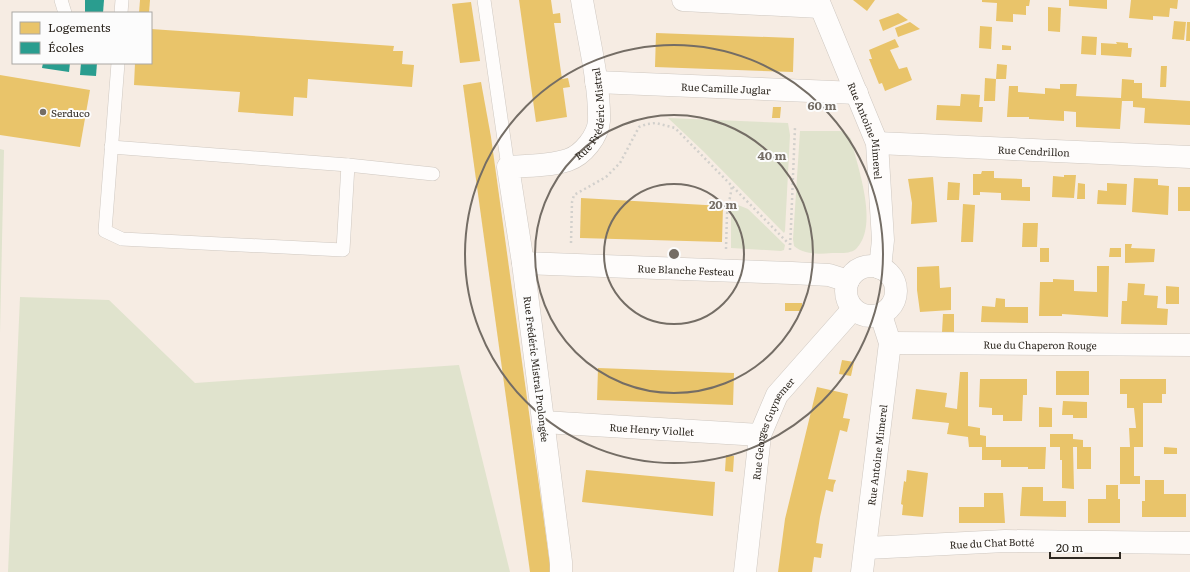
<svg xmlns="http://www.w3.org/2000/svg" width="1190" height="572" font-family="Literata,serif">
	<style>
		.green { fill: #e0e3cd }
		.homes { fill: #e9c46a }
		.schools { fill: #2a9d8f }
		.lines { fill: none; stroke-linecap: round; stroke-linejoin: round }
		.lane-casing { stroke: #cfc8c1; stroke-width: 14 }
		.street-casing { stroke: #cfc8c1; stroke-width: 23 }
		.path { stroke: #d2d0cc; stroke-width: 2.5; stroke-dasharray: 2 3; stroke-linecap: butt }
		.lane { stroke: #fefcfb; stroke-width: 13 }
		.street { stroke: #fefcfb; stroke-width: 22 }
		.ring { fill: none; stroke: #746d65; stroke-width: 2 }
		.poi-dot { fill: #746d65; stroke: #fcfcfc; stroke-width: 1.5 }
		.labels { text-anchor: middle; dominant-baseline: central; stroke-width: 4; stroke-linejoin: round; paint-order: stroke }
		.street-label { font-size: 10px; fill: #2e2821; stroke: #fcfcfc }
		.poi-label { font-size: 10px; fill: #2e2821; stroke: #fcfcfc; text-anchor: start }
		.centre { fill: #746d65; stroke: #fcfcfc; stroke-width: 2 }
		.ring-label { font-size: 12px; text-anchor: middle; font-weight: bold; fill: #746d65; stroke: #fcfcfc; stroke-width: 4; stroke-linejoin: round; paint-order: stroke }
	</style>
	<rect width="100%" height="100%" fill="#f6ece3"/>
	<!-- green -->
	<g class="green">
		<polygon points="668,118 788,123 790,135 785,231 784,233 703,151"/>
		<path d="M800 131H841L847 134 851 139C857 166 880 226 856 249 850 254 840 253 832 253 819 254 804 255 794 246L793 239Z"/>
		<polygon points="0,149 4,150 0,333"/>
		<polygon points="738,205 748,209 785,245 784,250 781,251 731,248 731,210"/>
		<polygon points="20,297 109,300 195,383 459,365 510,572 8,572"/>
	</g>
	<!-- homes -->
	<g class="homes">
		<polygon points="140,0 150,0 149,13 139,13"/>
		<polygon points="519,0 551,0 553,14 560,13 561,23 554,23 562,79 568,78 570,87 563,88 567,117 536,122"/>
		<polygon points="853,0 875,0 867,11"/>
		<polygon points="982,0 1030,0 1029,6 1026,6 1026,15 1013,14 1013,22 996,21 997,3 982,2"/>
		<polygon points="1069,0 1107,0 1107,9 1069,6"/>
		<polygon points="1131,0 1178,0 1177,9 1170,8 1169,17 1153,16 1153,20 1129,18"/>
		<polygon points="471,2 480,61 460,63 452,4"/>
		<polygon points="1048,7 1061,8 1060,32 1048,31"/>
		<polygon points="898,13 908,20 883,31 879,20"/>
		<polygon points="1174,21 1186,22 1184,40 1172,39"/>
		<polygon points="910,22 920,29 898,37 895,28"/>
		<polygon points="1187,22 1190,22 1190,41 1186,41"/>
		<polygon points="980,26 992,27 991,49 979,48"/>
		<polygon points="151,29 394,46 393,51 403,51 402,64 414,65 412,87 308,79 307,98 294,97 293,116 238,112 240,92 134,85 135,63 151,63"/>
		<polygon points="656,33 794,38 793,72 655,67"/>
		<polygon points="1082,36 1097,37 1096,55 1081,54"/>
		<polygon points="895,39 899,47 890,50 899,69 907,67 912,80 885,91 882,83 879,84 869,59 872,59 869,50"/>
		<polygon points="1116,42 1128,43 1128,48 1132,48 1131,57 1101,55 1101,43 1117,44"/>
		<polygon points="1002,45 1011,46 1011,50 1002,50"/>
		<polygon points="997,64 1007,65 1006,79 996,79"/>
		<polygon points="1161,66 1167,66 1166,87 1160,87"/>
		<polygon points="0,75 90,90 80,147 0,135"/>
		<polygon points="985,78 996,79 995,101 984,101"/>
		<polygon points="1122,79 1134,80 1134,83 1142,83 1142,98 1190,101 1190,125 1144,123 1145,108 1133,107 1133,101 1122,101 1120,129 1076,127 1076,112 1064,111 1064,121 1029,119 1029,117 1007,117 1009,86 1018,86 1018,92 1045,94 1045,88 1060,89 1060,84 1077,84 1076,96 1121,98"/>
		<polygon points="481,82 491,137 551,572 530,572 463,85"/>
		<polygon points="961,94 980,95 979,107 983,107 982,122 936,120 937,105 960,106"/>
		<polygon points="773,107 781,107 780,118 772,118"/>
		<polygon points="982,171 994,171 994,178 1022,179 1022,187 1030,187 1030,201 1001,200 1001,193 980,192 980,195 973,195 973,174 981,174"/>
		<polygon points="1064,175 1076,175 1074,198 1052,197 1053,176 1064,177"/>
		<polygon points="933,177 937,222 911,224 912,203 908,179"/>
		<polygon points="1134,178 1158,179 1158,185 1169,186 1168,215 1132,212"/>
		<polygon points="948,182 960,183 959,200 947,200"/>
		<polygon points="1078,183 1085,184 1085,199 1077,199"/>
		<polygon points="1107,183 1127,184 1126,205 1097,204 1098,190 1107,191"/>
		<rect x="1178" y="187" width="12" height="24"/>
		<polygon points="581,198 723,206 722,242 580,238"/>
		<polygon points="963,204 975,205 973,242 961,242"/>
		<polygon points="1023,223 1038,223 1037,247 1022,247"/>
		<polygon points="1125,244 1132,244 1131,248 1155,249 1154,262 1125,263"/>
		<rect x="1040" y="248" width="9" height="14"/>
		<polygon points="1110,248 1121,248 1121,257 1109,257"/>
		<polygon points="939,266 940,288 951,287 951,310 920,312 917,290 917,267"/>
		<polygon points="1097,266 1109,266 1108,317 1062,314 1062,316 1039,316 1040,282 1053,282 1053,279 1074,280 1074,291 1097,292"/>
		<polygon points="1128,283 1145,284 1144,295 1158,296 1157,308 1168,309 1167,325 1121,324 1122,301 1127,301"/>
		<polygon points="1166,286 1179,287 1179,304 1166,304"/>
		<polygon points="996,298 1005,299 1005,307 1028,307 1028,323 981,322 982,306 995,307"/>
		<rect x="785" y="303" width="17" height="8"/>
		<polygon points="943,314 954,314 954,332 942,332"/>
		<polygon points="842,360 854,362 851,376 839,374"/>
		<polygon points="598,368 734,373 733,405 597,400"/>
		<rect x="1056" y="371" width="33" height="24"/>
		<polygon points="960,372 968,372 968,426 980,428 980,435 986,436 986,447 1046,447 1045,469 1028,469 1028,467 1001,467 1001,460 982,460 982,447 969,447 968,437 947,434 949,423 912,419 916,389 947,393 945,407 957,409"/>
		<polygon points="980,379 1027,379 1027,395 1023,395 1022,421 1003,421 1003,415 992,415 992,408 979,407"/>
		<polygon points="1120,379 1166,379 1166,394 1162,394 1162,403 1143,403 1143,447 1134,447 1134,476 1140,476 1140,484 1120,484 1120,447 1130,447 1129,428 1136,428 1134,408 1127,408 1127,394 1120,394"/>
		<polygon points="817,387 848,394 843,418 850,419 847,432 840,430 828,479 836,480 834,485 833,492 826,490 820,517 816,543 823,544 821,558 814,557 812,572 778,572 785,519"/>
		<polygon points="1063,401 1087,402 1087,418 1073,418 1073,415 1062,415"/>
		<polygon points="1039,407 1052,408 1052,427 1039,427"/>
		<polygon points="1050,434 1073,434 1073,439 1083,440 1083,447 1091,447 1091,469 1077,469 1077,447 1073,447 1074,489 1062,488 1062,460 1060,460 1060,447 1050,447"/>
		<polygon points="1164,447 1177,448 1177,454 1164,454"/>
		<polygon points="726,455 734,456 733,472 725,471"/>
		<polygon points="586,470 715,482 713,516 582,502"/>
		<polygon points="907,470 928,473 923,517 902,515 903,505 901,504 904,481 906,482"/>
		<polygon points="1145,480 1164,480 1164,494 1186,494 1186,517 1142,517 1142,501 1145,501"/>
		<polygon points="1106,485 1118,485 1118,499 1120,499 1120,523 1088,523 1088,499 1106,499"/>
		<polygon points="1022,487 1043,487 1043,501 1066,501 1066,517 1020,516"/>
		<polygon points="984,493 1003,493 1005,523 959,523 959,507 984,507"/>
	</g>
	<!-- schools -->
	<g class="schools">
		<polygon points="85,0 104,0 103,13 85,13"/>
		<polygon points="43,63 70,63 69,72 42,68"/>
		<polygon points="81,63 97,63 96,76 80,75"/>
	</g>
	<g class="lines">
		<defs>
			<g id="lane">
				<polyline points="61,0 65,13"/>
				<polyline points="484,0 508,167"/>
				<polyline points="121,13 122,0"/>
				<polyline points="118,63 105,231 122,239 343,250 348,165"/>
				<polyline points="111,147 348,165 433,174"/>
			</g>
			<g id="street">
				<polyline points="683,0 820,7"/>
				<path id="s1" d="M818 0 877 143 883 240 880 268"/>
				<path id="s2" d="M596 82 857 93"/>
				<path id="s3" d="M877 143 1190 157"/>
				<path id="s4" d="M523 263 792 273 829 275 848 281"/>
				<circle cx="871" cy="291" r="25"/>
				<path id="s5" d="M890 343 1190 345"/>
				<path id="s6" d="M543 422 760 435"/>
				<path id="s7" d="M867 548 1005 541 1190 543"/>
				<path id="s8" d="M561 572V562L523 263 508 167C527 166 550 166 568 160 583 155 598 136 599 121 600 84 588 37 582 0"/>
				<path id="s9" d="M745 572 760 435 777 395 853 309"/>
				<path id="s10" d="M862 572 890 343 881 315"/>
			</g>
		</defs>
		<!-- lane casing -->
		<use href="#lane" class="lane-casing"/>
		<!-- street casing -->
		<use href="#street" class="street-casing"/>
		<!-- path -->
		<g class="path">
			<polyline points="571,243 572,202 574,195 606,177 620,163 639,127 647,124 656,123 675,128 789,244"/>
			<polyline points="726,249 727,214 732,186"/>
			<polyline points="790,250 795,127"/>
		</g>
		<!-- lane -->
		<use href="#lane" class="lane"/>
		<!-- street -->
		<use href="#street" class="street"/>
	</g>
	<!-- distance rings -->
	<g class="ring">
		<circle cx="674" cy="254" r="70"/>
		<circle cx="674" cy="254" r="139"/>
		<circle cx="674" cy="254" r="209"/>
	</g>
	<!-- markers -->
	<circle class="poi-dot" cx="43" cy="112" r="4"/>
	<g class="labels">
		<!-- street labels -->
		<g class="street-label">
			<text stroke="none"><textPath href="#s2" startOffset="130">Rue Camille Juglar</textPath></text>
			<text stroke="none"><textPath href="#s8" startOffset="526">Rue Frédéric Mistral</textPath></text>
			<text stroke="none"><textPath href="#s1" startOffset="140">Rue Antoine Mimerel</textPath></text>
			<text stroke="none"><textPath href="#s3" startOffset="157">Rue Cendrillon</textPath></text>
			<text stroke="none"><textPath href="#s4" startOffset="163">Rue Blanche Festeau</textPath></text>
			<text stroke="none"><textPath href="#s5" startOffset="150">Rue du Chaperon Rouge</textPath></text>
			<text transform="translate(537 369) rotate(83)">Rue Frédéric Mistral Prolongée</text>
			<text stroke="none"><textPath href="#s6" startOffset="109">Rue Henry Viollet</textPath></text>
			<text stroke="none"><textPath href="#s9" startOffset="148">Rue Georges Guynemer</textPath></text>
			<text stroke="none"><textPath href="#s10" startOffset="118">Rue Antoine Mimerel</textPath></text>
			<text stroke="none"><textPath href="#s7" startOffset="125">Rue du Chat Botté</textPath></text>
		</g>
		<!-- poi labels -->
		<g class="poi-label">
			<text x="51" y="112">Serduco</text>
		</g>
	</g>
	<circle cx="674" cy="254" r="6" class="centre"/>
	<g class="ring-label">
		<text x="822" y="110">60 m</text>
		<text x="772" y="160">40 m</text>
		<text x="723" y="209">20 m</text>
	</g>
	<!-- legend -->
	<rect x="12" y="12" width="140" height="52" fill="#fcfcfc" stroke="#aaa7a4"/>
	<rect x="20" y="22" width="20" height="12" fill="#e9c46a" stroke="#aaa7a4"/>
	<text x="48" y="32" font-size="12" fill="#2e2821">Logements</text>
	<rect x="20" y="42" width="20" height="12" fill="#2a9d8f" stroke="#aaa7a4"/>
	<text x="48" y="52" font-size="12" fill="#2e2821">Écoles</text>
	<!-- scale -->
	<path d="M1050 552v6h70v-6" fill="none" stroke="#2e2821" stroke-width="2"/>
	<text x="1056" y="552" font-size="12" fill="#2e2821" stroke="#fcfcfc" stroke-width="3" paint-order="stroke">20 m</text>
</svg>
